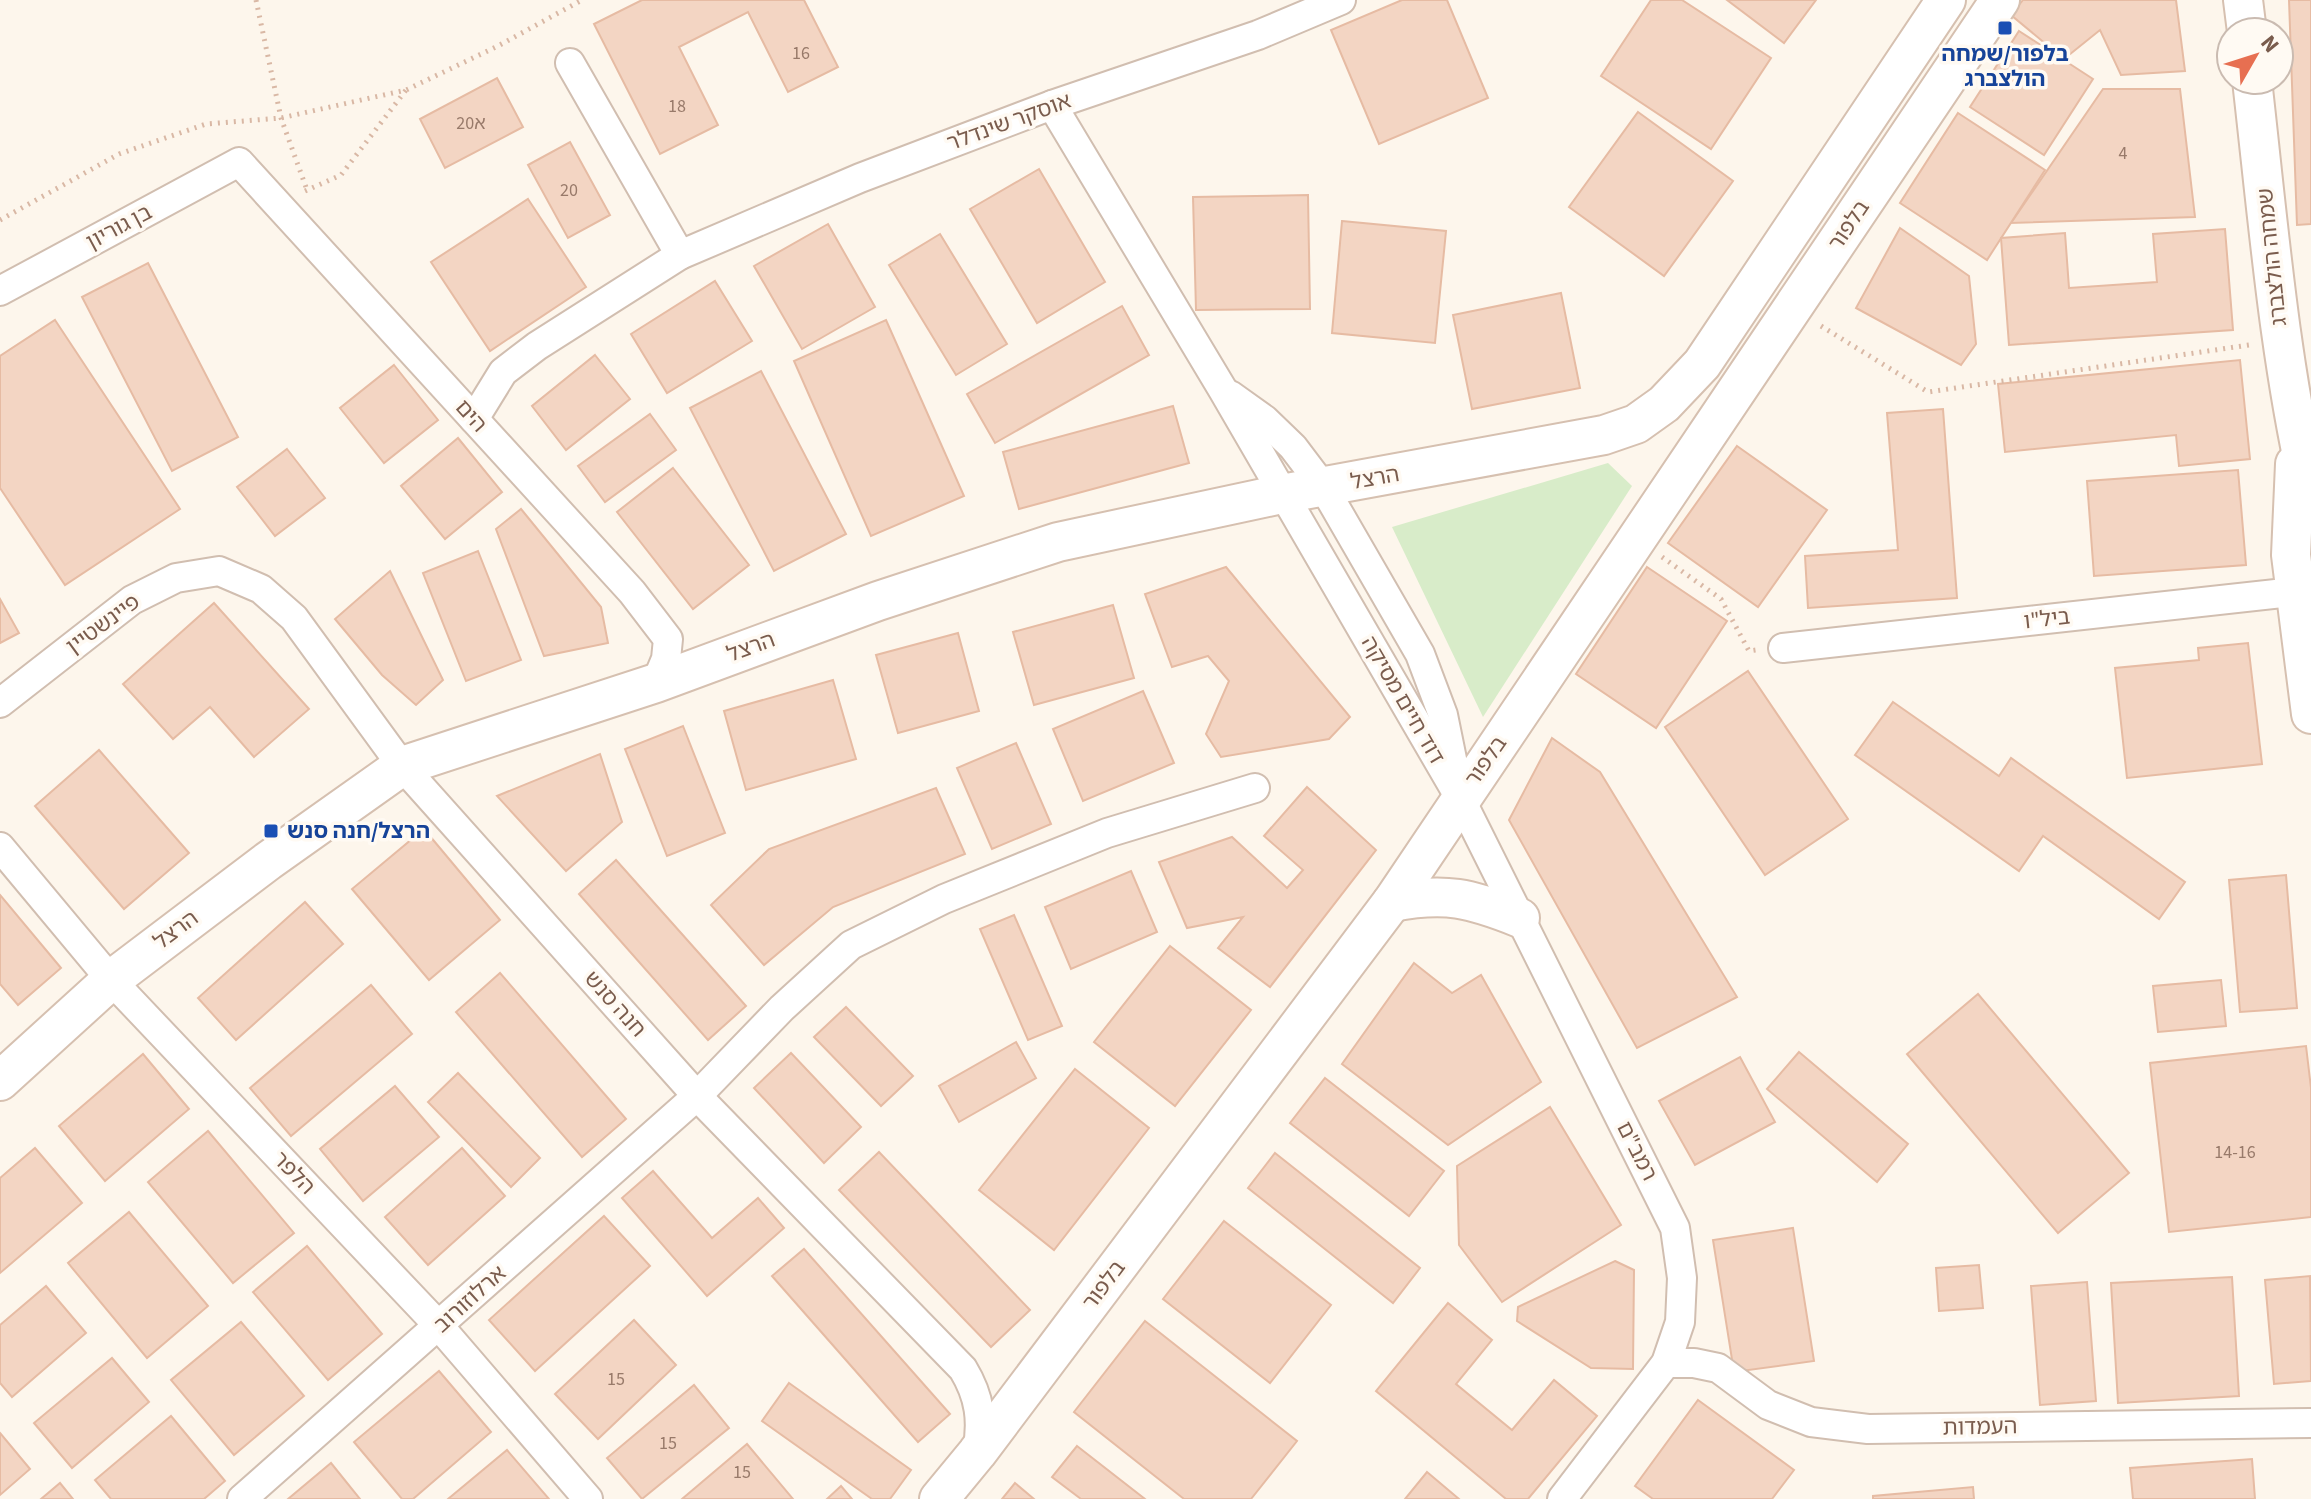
<svg xmlns="http://www.w3.org/2000/svg" width="2311" height="1499" font-family="'Source Sans 3','Noto Sans Hebrew',sans-serif">
	<style>
		.green { fill: #d8ecc9 }
		.building { fill: #f3d5c3; stroke: #e6bba3; stroke-width: 2 }
		.lines { fill: none; stroke-linecap: round; stroke-linejoin: round }
		.street-casing { stroke: #d1beb0; stroke-width: 32 }
		.secondary-casing { stroke: #d6c0b0; stroke-width: 42 }
		.path { stroke: #d9b8a5; stroke-width: 5; stroke-dasharray: 2 6; stroke-linecap: butt }
		.street { stroke: #fff; stroke-width: 28 }
		.secondary { stroke: #fff; stroke-width: 38 }
		.transit-dot { fill: #1a4fb4; stroke: #fffaf3; stroke-width: 3 }
		.labels { text-anchor: middle; dominant-baseline: central; stroke-width: 7; stroke-linejoin: round; paint-order: stroke }
		.number-label { font-size: 18px; fill: #987a6a }
		.transit-label { font-size: 22px; font-weight: bold; fill: #164399; stroke: #fffaf3 }
		.street-label { font-size: 22px; fill: #7a5c4d; stroke: #fffaf3 }
	</style>
	<rect width="100%" height="100%" fill="#fdf6ec"/>
	<!-- green -->
	<polygon class="green" points="1608,463 1632,486 1483,717 1392,527"/>
	<!-- building -->
	<g class="building">
		<polygon points="642,0 804,0 838,67 788,92 748,12 679,47 718,125 660,154 594,24"/>
		<polygon points="1402,0 1447,0 1488,98 1379,144 1331,30"/>
		<polygon points="1651,0 1682,0 1771,58 1711,149 1601,76"/>
		<polygon points="1727,0 1816,0 1784,43"/>
		<polygon points="2023,0 2176,0 2185,71 2121,75 2100,30 2064,59 2011,15"/>
		<polygon points="2289,0 2311,0 2311,224 2297,225"/>
		<polygon points="2019,31 2093,79 2044,155 1970,107"/>
		<polygon points="497,78 523,127 445,168 420,119"/>
		<polygon points="2103,89 2180,89 2195,217 2011,223"/>
		<polygon points="1638,112 1733,181 1664,276 1569,207"/>
		<polygon points="1958,113 2045,170 1987,260 1900,203"/>
		<polygon points="570,142 610,215 568,238 528,165"/>
		<polygon points="1039,169 1105,282 1037,323 970,209"/>
		<polygon points="1308,195 1310,309 1196,310 1193,197"/>
		<polygon points="528,199 586,287 490,351 431,262"/>
		<polygon points="1342,221 1446,231 1435,343 1332,333"/>
		<polygon points="828,224 875,307 802,349 754,266"/>
		<polygon points="1900,228 1969,276 1976,344 1961,365 1856,308"/>
		<polygon points="2225,229 2233,330 2009,345 2001,238 2065,233 2069,288 2157,282 2153,234"/>
		<polygon points="940,234 1007,344 956,375 889,265"/>
		<polygon points="148,263 238,437 172,471 82,297"/>
		<polygon points="715,281 752,341 667,393 631,334"/>
		<polygon points="1561,293 1580,388 1472,409 1453,315"/>
		<polygon points="1122,306 1149,355 995,443 967,394"/>
		<polygon points="55,320 180,509 65,585 0,488 0,356"/>
		<polygon points="886,320 964,496 871,536 794,361"/>
		<polygon points="595,355 630,399 566,450 532,406"/>
		<polygon points="2240,360 2250,459 2179,466 2176,435 2005,452 1998,384"/>
		<polygon points="394,365 438,420 384,463 340,408"/>
		<polygon points="761,371 846,534 774,571 690,408"/>
		<polygon points="1173,406 1189,463 1019,509 1003,452"/>
		<polygon points="1943,409 1957,598 1808,608 1805,556 1898,550 1887,413"/>
		<polygon points="650,414 676,450 605,502 578,466"/>
		<polygon points="458,438 502,492 445,539 401,486"/>
		<polygon points="1737,446 1827,510 1758,607 1668,543"/>
		<polygon points="287,449 325,498 275,536 237,487"/>
		<polygon points="673,468 749,565 693,609 617,512"/>
		<polygon points="2238,470 2246,565 2094,576 2087,481"/>
		<polygon points="521,509 601,607 608,643 544,656 496,529"/>
		<polygon points="478,551 521,660 466,681 423,573"/>
		<polygon points="1226,567 1350,717 1329,739 1221,757 1206,734 1229,681 1208,656 1172,667 1145,594"/>
		<polygon points="1647,567 1727,621 1656,728 1576,674"/>
		<polygon points="390,571 443,680 416,705 382,675 335,619"/>
		<polygon points="0,599 19,633 0,643"/>
		<polygon points="214,603 309,709 254,757 210,707 173,739 123,684"/>
		<polygon points="1113,605 1134,678 1034,705 1013,632"/>
		<polygon points="958,633 979,711 898,733 876,655"/>
		<polygon points="2248,643 2262,764 2127,778 2115,668 2199,660 2198,648"/>
		<polygon points="1748,671 1848,819 1765,875 1665,727"/>
		<polygon points="833,680 856,759 746,790 724,711"/>
		<polygon points="1143,691 1174,763 1083,801 1053,729"/>
		<polygon points="1893,702 1999,776 2011,758 2185,882 2159,919 2043,836 2019,871 1855,755"/>
		<polygon points="683,726 725,833 667,856 625,749"/>
		<polygon points="1552,738 1600,772 1737,997 1637,1048 1509,820"/>
		<polygon points="1016,743 1051,824 992,849 957,768"/>
		<polygon points="99,750 189,853 124,909 35,806"/>
		<polygon points="600,754 622,822 566,871 497,796"/>
		<polygon points="1307,787 1376,850 1270,987 1218,948 1243,917 1187,928 1159,862 1232,837 1287,888 1303,870 1264,836"/>
		<polygon points="936,788 965,854 833,907 764,965 711,905 769,849"/>
		<polygon points="424,829 500,920 429,980 352,889"/>
		<polygon points="616,860 746,1006 708,1040 579,894"/>
		<polygon points="1131,871 1157,932 1071,969 1045,907"/>
		<polygon points="2286,875 2297,1008 2240,1012 2229,880"/>
		<polygon points="0,895 61,968 18,1005 0,984"/>
		<polygon points="305,902 343,944 236,1040 198,998"/>
		<polygon points="1014,915 1062,1026 1028,1040 980,929"/>
		<polygon points="1170,946 1251,1010 1175,1106 1094,1042"/>
		<polygon points="1414,963 1452,993 1481,975 1541,1082 1448,1145 1342,1064"/>
		<polygon points="500,973 626,1119 582,1157 456,1012"/>
		<polygon points="2221,980 2226,1026 2158,1032 2153,986"/>
		<polygon points="371,985 412,1034 291,1136 250,1088"/>
		<polygon points="1978,994 2129,1173 2058,1233 1907,1054"/>
		<polygon points="846,1007 913,1076 881,1106 814,1037"/>
		<polygon points="1016,1042 1036,1078 959,1122 939,1086"/>
		<polygon points="2306,1046 2311,1088 2311,1217 2169,1232 2150,1063"/>
		<polygon points="1799,1052 1908,1144 1877,1182 1767,1089"/>
		<polygon points="791,1053 861,1127 824,1163 754,1088"/>
		<polygon points="143,1054 189,1109 105,1181 59,1126"/>
		<polygon points="1740,1057 1775,1122 1695,1165 1659,1101"/>
		<polygon points="1075,1069 1149,1128 1054,1250 979,1190"/>
		<polygon points="458,1073 540,1158 511,1187 428,1102"/>
		<polygon points="1325,1078 1444,1171 1409,1216 1290,1123"/>
		<polygon points="395,1086 439,1137 363,1201 320,1149"/>
		<polygon points="1550,1107 1621,1225 1502,1302 1459,1245 1457,1166"/>
		<polygon points="208,1131 294,1233 233,1283 148,1182"/>
		<polygon points="35,1148 82,1203 0,1273 0,1178"/>
		<polygon points="462,1148 505,1196 428,1265 385,1217"/>
		<polygon points="879,1152 1030,1310 991,1347 839,1190"/>
		<polygon points="1275,1153 1420,1268 1393,1303 1248,1188"/>
		<polygon points="653,1171 712,1238 758,1198 784,1228 707,1296 622,1198"/>
		<polygon points="129,1212 208,1306 147,1358 68,1263"/>
		<polygon points="604,1216 650,1266 535,1371 489,1320"/>
		<polygon points="1224,1221 1331,1305 1270,1383 1163,1299"/>
		<polygon points="1793,1228 1814,1361 1734,1372 1713,1240"/>
		<polygon points="307,1246 382,1334 328,1380 253,1292"/>
		<polygon points="804,1249 950,1414 918,1442 772,1276"/>
		<polygon points="1615,1261 1634,1270 1633,1369 1591,1368 1517,1321 1518,1307"/>
		<polygon points="1979,1265 1983,1308 1939,1311 1936,1268"/>
		<polygon points="2310,1276 2311,1381 2274,1384 2265,1280"/>
		<polygon points="2232,1277 2239,1396 2118,1403 2111,1283"/>
		<polygon points="2087,1282 2096,1401 2040,1405 2031,1286"/>
		<polygon points="46,1286 86,1333 12,1397 0,1383 0,1325"/>
		<polygon points="1448,1303 1492,1340 1456,1384 1512,1430 1554,1380 1597,1416 1528,1499 1506,1499 1376,1391"/>
		<polygon points="634,1320 676,1365 598,1439 555,1394"/>
		<polygon points="1145,1321 1297,1441 1251,1499 1184,1499 1074,1412"/>
		<polygon points="241,1322 304,1396 234,1455 171,1380"/>
		<polygon points="112,1358 149,1402 72,1468 34,1423"/>
		<polygon points="439,1371 491,1432 413,1499 402,1499 354,1442"/>
		<polygon points="789,1383 911,1470 890,1499 872,1499 762,1421"/>
		<polygon points="694,1385 729,1428 642,1499 607,1458"/>
		<polygon points="1698,1400 1794,1470 1772,1499 1653,1499 1635,1486"/>
		<polygon points="171,1416 225,1481 204,1499 111,1499 95,1480"/>
		<polygon points="0,1433 30,1469 0,1495"/>
		<polygon points="747,1444 793,1499 682,1499"/>
		<polygon points="1077,1446 1145,1499 1081,1499 1052,1477"/>
		<polygon points="507,1450 549,1499 448,1499"/>
		<polygon points="2252,1459 2255,1499 2133,1499 2130,1468"/>
		<polygon points="331,1463 360,1499 288,1499"/>
		<polygon points="1427,1472 1459,1499 1405,1499"/>
		<polygon points="60,1483 73,1499 41,1499"/>
		<polygon points="1015,1483 1034,1499 1002,1499"/>
		<polygon points="841,1486 852,1499 827,1499"/>
		<polygon points="1973,1487 1974,1499 1873,1499 1873,1496"/>
	</g>
	<g class="lines">
		<defs>
			<g id="street">
				<polyline points="570,63 680,255 860,178 1052,105 1258,35 1341,0"/>
				<polyline points="1052,105 1223,390 1460,798 1675,1228 1682,1278 1680,1322 1666,1363 1562,1499"/>
				<polyline points="0,291 239,162 632,592 668,639 666,659 656,683"/>
				<polyline points="1230,395 1265,420 1293,447 1324,488 1420,654 1443,715 1455,774"/>
				<polyline points="474,419 503,372 537,346 680,255"/>
				<polyline points="1783,648 2311,590"/>
				<path d="M0 703 132 600 176 578 219 571 261 589 294 618 402 766 697 1096 963 1369C980 1397 983 1421 977 1453"/>
				<polyline points="0,847 111,980 439,1326 588,1499"/>
				<polyline points="1666,1363 1694,1363 1718,1368 1768,1405 1811,1422 1868,1429 2311,1423"/>
				<polyline points="242,1499 697,1096 782,1008 851,945 944,899 1107,833 1255,788"/>
			</g>
			<g id="secondary">
				<polyline points="2243,0 2247,32"/>
				<path d="M2252 80C2268 220 2279 360 2311 497"/>
				<polyline points="2295,464 2291,555 2311,714"/>
				<path d="M1392 902C1446 892 1470 898 1520 918"/>
				<polyline points="0,1081 111,980 268,861 402,766 656,683 878,601 1058,542 1282,494 1604,435 1636,424 1664,404 1702,364 1946,0"/>
				<polyline points="939,1499 977,1453 1392,902 2000,0"/>
			</g>
		</defs>
		<!-- street casing -->
		<use href="#street" class="street-casing"/>
		<!-- secondary casing -->
		<use href="#secondary" class="secondary-casing"/>
		<!-- path -->
		<g class="path">
			<polyline points="256,0 281,118 307,190"/>
			<polyline points="305,191 341,175 406,90"/>
			<polyline points="0,220 119,154 206,124 281,118 406,90 498,46 582,0"/>
			<polyline points="1821,326 1928,392 2249,345"/>
			<polyline points="1662,557 1721,599 1749,651 1756,650"/>
		</g>
		<!-- street -->
		<use href="#street" class="street"/>
		<!-- secondary -->
		<use href="#secondary" class="secondary"/>
	</g>
	<!-- markers -->
	<g class="transit-dot">
		<rect x="1997" y="20" width="16" height="16" rx="4"/>
		<rect x="263" y="823" width="16" height="16" rx="4"/>
	</g>
	<g class="labels">
		<!-- number labels -->
		<g class="number-label">
			<text x="801" y="53">16</text>
			<text x="677" y="106">18</text>
			<text x="471" y="123">20א</text>
			<text x="2123" y="153">4</text>
			<text x="569" y="190">20</text>
			<text x="2235" y="1152">14-16</text>
			<text x="616" y="1379">15</text>
			<text x="668" y="1443">15</text>
			<text x="742" y="1472">15</text>
		</g>
		<!-- transit labels -->
		<g class="transit-label">
			<text x="2005" y="54">בלפור/שמחה<tspan x="2005" dy="25">הולצברג</tspan></text>
			<text x="287" y="831" text-anchor="start">הרצל/חנה סנש</text>
		</g>
		<!-- street labels -->
		<g class="street-label">
			<text transform="translate(1009 122) rotate(-20)">אוסקר שינדלר</text>
			<text transform="translate(1849 225) rotate(-56)">בלפור</text>
			<text transform="translate(119 227) rotate(-28)">בן גוריון</text>
			<text transform="translate(2272 257) rotate(-96)">שמחה הולצברג</text>
			<text transform="translate(471 416) rotate(48)">הים</text>
			<text transform="translate(1375 478) rotate(-10)">הרצל</text>
			<text transform="translate(2047 619) rotate(-6)">ביל"ו</text>
			<text transform="translate(103 624) rotate(-36)">פיינשטיין</text>
			<text transform="translate(751 647) rotate(-20)">הרצל</text>
			<text transform="translate(1403 700) rotate(60)">דוד חיים מסיקה</text>
			<text transform="translate(1486 761) rotate(-55)">בלפור</text>
			<text transform="translate(176 930) rotate(-37)">הרצל</text>
			<text transform="translate(615 1004) rotate(48)">חנה סנש</text>
			<text transform="translate(1637 1151) rotate(63)">רמב"ם</text>
			<text transform="translate(294 1173) rotate(46)">הלפר</text>
			<text transform="translate(1104 1285) rotate(-53)">בלפור</text>
			<text transform="translate(470 1299) rotate(-42)">ארלוזורוב</text>
			<text transform="translate(1980 1427) rotate(-1)">העמדות</text>
		</g>
	</g>
	<!-- north arrow -->
	<g transform="translate(2255 56) rotate(51)"><circle r="38" fill="#fffaf3" stroke="#cabbb1" stroke-width="2"/>
	<path d="M0-6L14 30L0 20L-14 30Z" fill="#e76f51"/>
	<text y="-12" font-size="22" font-weight="bold" text-anchor="middle" fill="#7a5c4d">N</text>
	</g>
</svg>
